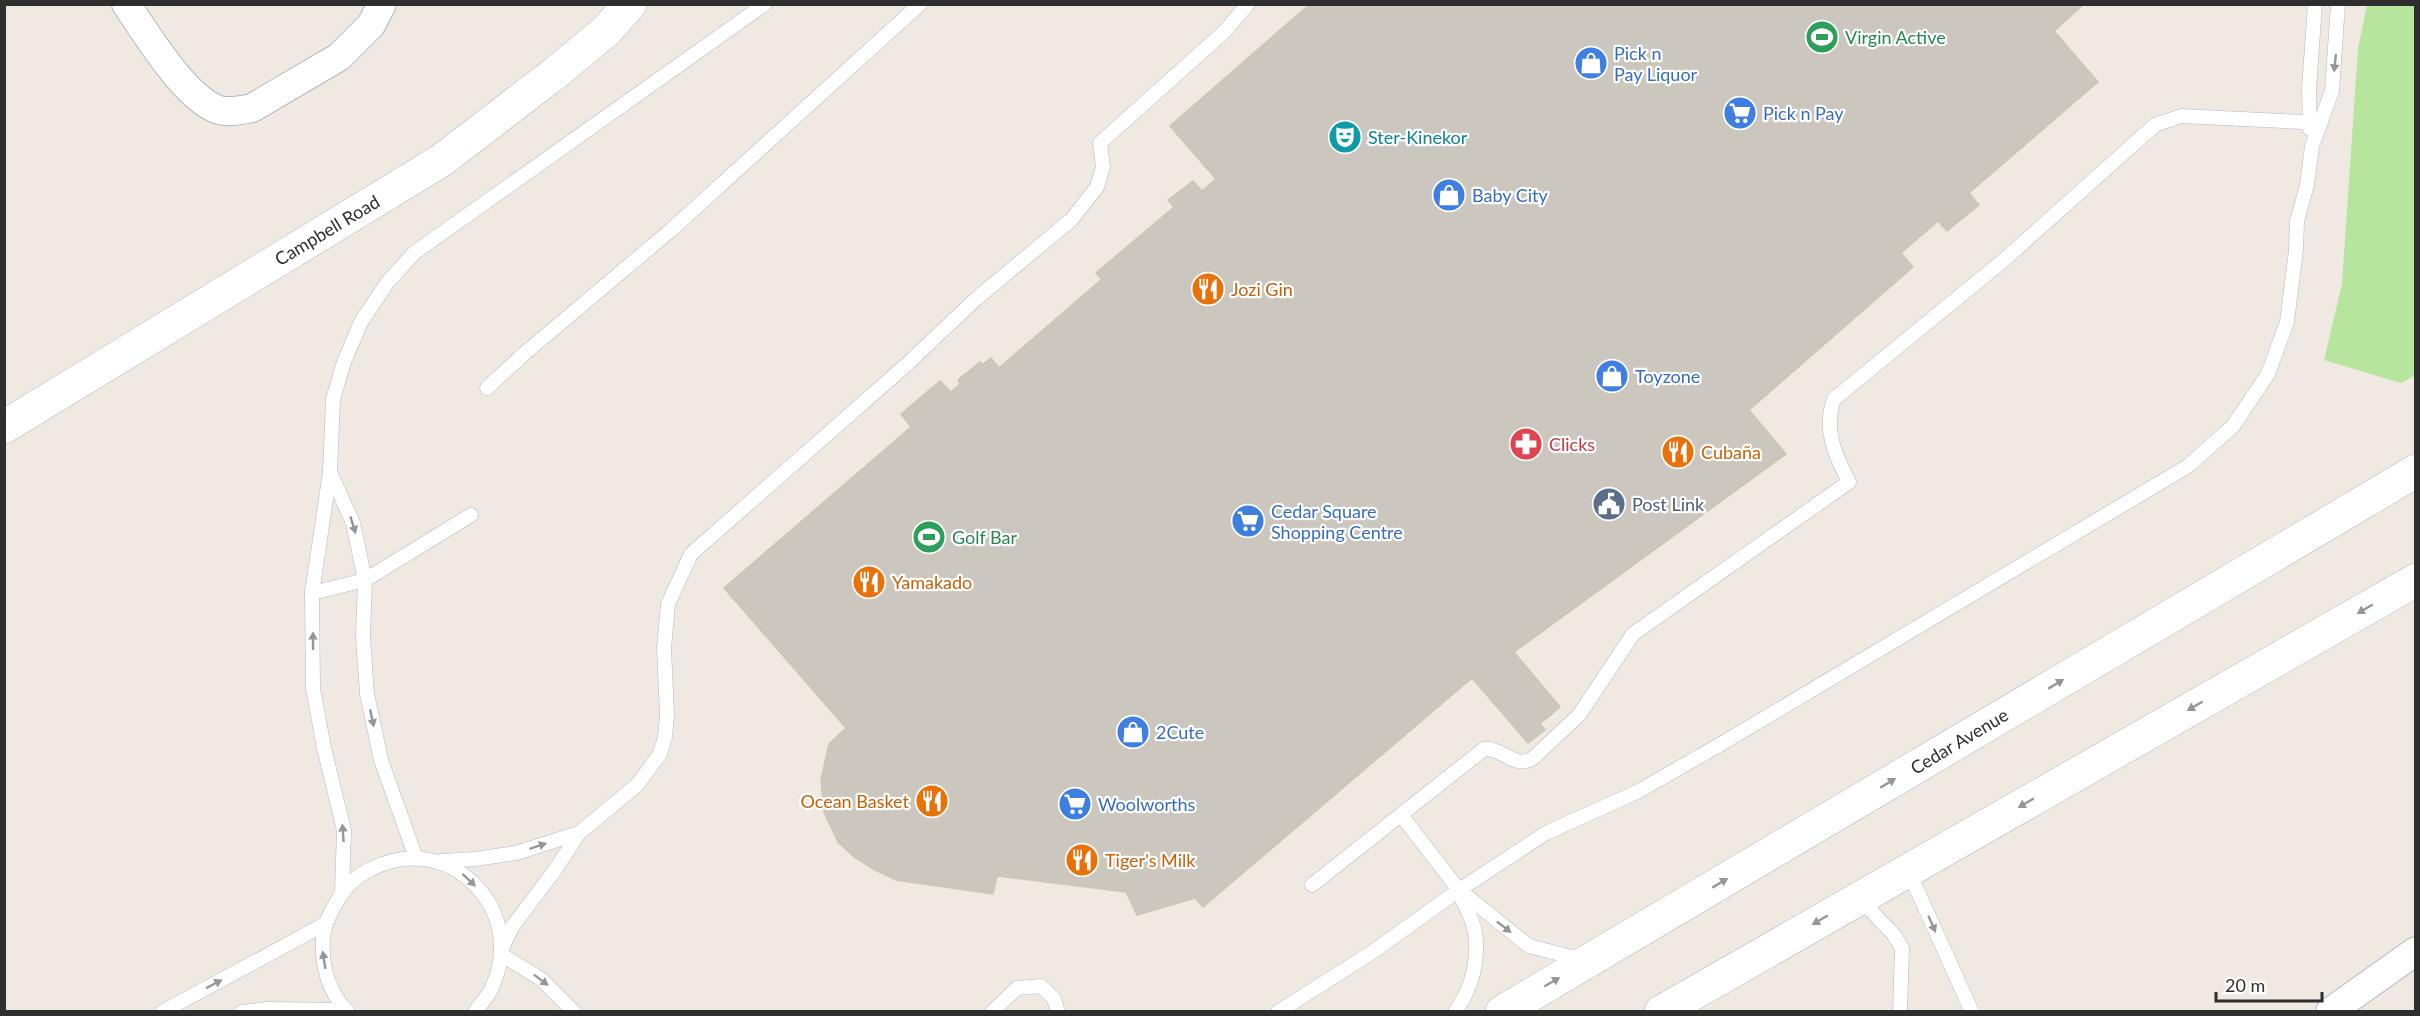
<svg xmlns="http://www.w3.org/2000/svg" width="2420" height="1016" font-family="Lato,sans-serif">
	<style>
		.green { fill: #b6e59e }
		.building { fill: #cbc7bf; stroke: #cbc5ba; stroke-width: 1.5 }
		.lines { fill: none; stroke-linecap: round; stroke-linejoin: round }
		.lane-casing { stroke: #b4b7c1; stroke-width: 15 }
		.street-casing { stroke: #b4b7c1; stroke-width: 30 }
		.secondary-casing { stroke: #b4b7c1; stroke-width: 34 }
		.lane { stroke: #fff; stroke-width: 14 }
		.street { stroke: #fff; stroke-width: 28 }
		.secondary { stroke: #fff; stroke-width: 33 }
		.oneway { fill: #969696 }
		.labels { text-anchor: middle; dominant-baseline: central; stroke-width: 4.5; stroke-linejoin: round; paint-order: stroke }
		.leisure-label { font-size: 18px; fill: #27864d; stroke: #fff; text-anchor: start }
		.shop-label { font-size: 18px; fill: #366cbe; stroke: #fff; text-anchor: start }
		.culture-label { font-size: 18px; fill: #0d838f; stroke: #fff; text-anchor: start }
		.street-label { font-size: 18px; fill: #2e2e2e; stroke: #fff }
		.food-label { font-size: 18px; fill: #c56008; stroke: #fff; text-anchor: start }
		.health-label { font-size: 18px; fill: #be3a42; stroke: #fff; text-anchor: start }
		.service-label { font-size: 18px; fill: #4e5e75; stroke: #fff; text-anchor: start }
	</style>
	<rect width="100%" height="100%" fill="#efe9e1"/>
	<!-- green -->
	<polygon class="green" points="2367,5 2415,5 2416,375 2401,383 2324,360 2342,284 2358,49"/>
	<!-- building -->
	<polygon class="building" points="1310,4 2084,4 2054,31 2098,82 1969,193 1979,205 1947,231 1938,221 1901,253 1913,267 1749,410 1786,454 1514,652 1560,707 1540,724 1545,730 1528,743 1472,678 1203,907 1195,898 1137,915 1126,892 997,876 993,894 896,880 875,870 854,857 838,842 824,812 821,780 829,744 846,728 724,588 911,427 901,414 940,381 951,392 960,384 958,380 980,362 983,364 991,358 999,368 1102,279 1096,273 1174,207 1168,200 1193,181 1202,191 1216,179 1170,126"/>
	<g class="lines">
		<defs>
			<g id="lane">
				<polyline points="2310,129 2309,89 2315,4"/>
				<polyline points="487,388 525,353 671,230 920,4"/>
				<polyline points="330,472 353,523 365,580 363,637 367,694 381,760 416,858"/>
				<polyline points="312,593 365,580 471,515"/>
				<polyline points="1401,815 1459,890 1529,946 1583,960"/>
				<polyline points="441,861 475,859 516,853 579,833"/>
				<polyline points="1908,870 1972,1012"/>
				<path d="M1312 885 1484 749C1502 747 1514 769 1532 759L1579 715 1633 634 1849 482C1835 455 1823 429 1834 399L2004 260 2155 125 2181 116 2321 123"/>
				<polyline points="342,891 344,830 324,748 313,688 312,593 330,472 333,399 344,362 361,322 387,283 414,253 765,4"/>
				<polyline points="1859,898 1894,935 1902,948 1900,1012"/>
				<polyline points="502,948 512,927 555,870 579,833 637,785 660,754 665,737 667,715 664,648 668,604 691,554 905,366 977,298 1071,220 1097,187 1103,167 1100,143 1225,31 1248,4"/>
				<polyline points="502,955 541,979 574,1012"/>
				<polyline points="162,1012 325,924"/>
				<polyline points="242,1012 266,1009 346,1010"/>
				<path d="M348 1012C328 992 321 964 323 936 325 923 330 914 336 903 344 888 355 876 371 869 447 830 527 907 493 985 490 995 481 1003 475 1012"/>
				<polyline points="992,1012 1017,988 1041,986 1054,999 1058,1012"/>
				<polyline points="1278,1012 1371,953 1459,890 1546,833 1637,792 1721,744 2188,466 2233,426 2268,374 2287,322 2296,250 2297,221 2307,185 2312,146 2332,91 2338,4"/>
				<path d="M1455 1012C1472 988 1479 961 1475 932 1473 919 1464 904 1459 892"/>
			</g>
			<g id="street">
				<path d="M126 4C146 33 185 99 219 110 230 113 241 110 252 108L339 57 371 25 382 4"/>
				<polyline points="2330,1012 2416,951"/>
			</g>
			<g id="secondary">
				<polyline points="4,427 442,160 554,74 606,31 630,4"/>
				<polyline points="1502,1012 2416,471"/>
				<polyline points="1661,1012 2416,580"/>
			</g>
		</defs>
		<!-- lane casing -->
		<use href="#lane" class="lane-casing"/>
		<!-- street casing -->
		<use href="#street" class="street-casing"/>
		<!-- secondary casing -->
		<use href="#secondary" class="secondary-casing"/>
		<!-- lane -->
		<use href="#lane" class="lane"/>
		<!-- street -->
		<use href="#street" class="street"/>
		<!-- secondary -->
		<use href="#secondary" class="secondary"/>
	</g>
	<!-- one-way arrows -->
	<defs><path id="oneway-solid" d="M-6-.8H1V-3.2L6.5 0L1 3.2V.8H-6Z" transform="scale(1.5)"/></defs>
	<g class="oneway">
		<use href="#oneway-solid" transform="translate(2335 63) rotate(96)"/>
		<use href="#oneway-solid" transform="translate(353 525) rotate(73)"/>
		<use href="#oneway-solid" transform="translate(2365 609) rotate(150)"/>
		<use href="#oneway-solid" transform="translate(313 641) rotate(-90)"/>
		<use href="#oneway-solid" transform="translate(2056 684) rotate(-31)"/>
		<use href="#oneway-solid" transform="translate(2195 706) rotate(150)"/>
		<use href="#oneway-solid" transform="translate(372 718) rotate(78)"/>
		<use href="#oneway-solid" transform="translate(1888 783) rotate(-31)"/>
		<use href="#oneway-solid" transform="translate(2026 803) rotate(150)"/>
		<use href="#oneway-solid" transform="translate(343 833) rotate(-94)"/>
		<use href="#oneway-solid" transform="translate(538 846) rotate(-18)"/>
		<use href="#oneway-solid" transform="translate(469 880) rotate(43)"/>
		<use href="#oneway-solid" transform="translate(1720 883) rotate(-31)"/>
		<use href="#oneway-solid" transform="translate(1820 920) rotate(150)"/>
		<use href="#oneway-solid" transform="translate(1932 924) rotate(66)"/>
		<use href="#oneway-solid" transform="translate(1504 927) rotate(38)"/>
		<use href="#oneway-solid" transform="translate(324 960) rotate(-99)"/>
		<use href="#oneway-solid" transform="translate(541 980) rotate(37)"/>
		<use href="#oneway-solid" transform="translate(1552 982) rotate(-30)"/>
		<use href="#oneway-solid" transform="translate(214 984) rotate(-28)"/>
	</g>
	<!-- icons -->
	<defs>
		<symbol id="stadium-disc" viewBox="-11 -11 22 22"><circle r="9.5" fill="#2e9e5b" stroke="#fff"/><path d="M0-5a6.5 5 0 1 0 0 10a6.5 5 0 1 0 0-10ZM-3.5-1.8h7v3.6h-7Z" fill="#fff"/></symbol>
		<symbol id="shop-disc" viewBox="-11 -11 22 22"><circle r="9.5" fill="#3f7fe0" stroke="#fff"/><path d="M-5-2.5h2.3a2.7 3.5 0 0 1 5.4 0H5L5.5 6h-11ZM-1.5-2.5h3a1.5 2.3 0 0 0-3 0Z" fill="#fff"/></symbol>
		<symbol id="supermarket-disc" viewBox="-11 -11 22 22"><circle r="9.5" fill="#3f7fe0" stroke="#fff"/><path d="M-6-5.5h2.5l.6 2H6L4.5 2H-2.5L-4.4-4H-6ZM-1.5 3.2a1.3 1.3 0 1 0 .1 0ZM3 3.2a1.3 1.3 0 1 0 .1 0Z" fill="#fff"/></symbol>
		<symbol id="theatre-disc" viewBox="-11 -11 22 22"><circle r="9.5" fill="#0f9aa8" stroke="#fff"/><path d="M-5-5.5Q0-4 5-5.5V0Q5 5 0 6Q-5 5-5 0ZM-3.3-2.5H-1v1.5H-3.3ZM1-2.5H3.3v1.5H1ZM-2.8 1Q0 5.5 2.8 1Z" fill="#fff"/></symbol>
		<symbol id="restaurant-disc" viewBox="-11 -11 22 22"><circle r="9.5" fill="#e8710a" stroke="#fff"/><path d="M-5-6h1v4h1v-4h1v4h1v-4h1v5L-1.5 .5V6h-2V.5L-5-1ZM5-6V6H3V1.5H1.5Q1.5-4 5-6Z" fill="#fff"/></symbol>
		<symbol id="pharmacy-disc" viewBox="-11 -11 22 22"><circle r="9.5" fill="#e0444e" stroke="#fff"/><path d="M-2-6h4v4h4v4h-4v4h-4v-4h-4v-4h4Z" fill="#fff"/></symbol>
		<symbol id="civic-disc" viewBox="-11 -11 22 22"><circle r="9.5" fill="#5c6f8a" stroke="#fff"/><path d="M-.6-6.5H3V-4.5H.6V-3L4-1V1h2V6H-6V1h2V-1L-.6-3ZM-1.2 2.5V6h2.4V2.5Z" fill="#fff"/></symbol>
	</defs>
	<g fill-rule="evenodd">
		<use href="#stadium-disc" x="1803" y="18" width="38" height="38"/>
		<use href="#shop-disc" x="1572" y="44" width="38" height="38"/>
		<use href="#supermarket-disc" x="1721" y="94" width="38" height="38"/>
		<use href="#theatre-disc" x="1326" y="118" width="38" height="38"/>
		<use href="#shop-disc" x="1430" y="176" width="38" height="38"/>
		<use href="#restaurant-disc" x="1189" y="270" width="38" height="38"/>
		<use href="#shop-disc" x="1593" y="357" width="38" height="38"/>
		<use href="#pharmacy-disc" x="1507" y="425" width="38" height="38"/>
		<use href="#restaurant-disc" x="1659" y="433" width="38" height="38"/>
		<use href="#civic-disc" x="1590" y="485" width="38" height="38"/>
		<use href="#supermarket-disc" x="1229" y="502" width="38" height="38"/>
		<use href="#stadium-disc" x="910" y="518" width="38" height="38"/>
		<use href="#restaurant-disc" x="850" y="563" width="38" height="38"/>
		<use href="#shop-disc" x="1114" y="713" width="38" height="38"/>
		<use href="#restaurant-disc" x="913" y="782" width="38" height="38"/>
		<use href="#supermarket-disc" x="1056" y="785" width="38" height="38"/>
		<use href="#restaurant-disc" x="1063" y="841" width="38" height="38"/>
	</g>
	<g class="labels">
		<!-- leisure labels -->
		<g class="leisure-label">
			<text x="1845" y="37">Virgin Active</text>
			<text x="952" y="537">Golf Bar</text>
		</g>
		<!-- shop labels -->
		<g class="shop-label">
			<text x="1614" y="53">Pick n<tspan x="1614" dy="21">Pay Liquor</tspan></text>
			<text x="1763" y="113">Pick n Pay</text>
			<text x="1472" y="195">Baby City</text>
			<text x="1635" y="376">Toyzone</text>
			<text x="1271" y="511">Cedar Square<tspan x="1271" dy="21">Shopping Centre</tspan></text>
			<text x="1156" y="732">2Cute</text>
			<text x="1098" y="804">Woolworths</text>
		</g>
		<!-- culture labels -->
		<g class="culture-label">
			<text x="1368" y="137">Ster-Kinekor</text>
		</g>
		<!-- street labels -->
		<g class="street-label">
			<text transform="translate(327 230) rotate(-31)">Campbell Road</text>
			<text transform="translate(1959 741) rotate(-31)">Cedar Avenue</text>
		</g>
		<!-- food labels -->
		<g class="food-label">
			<text x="1231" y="289">Jozi Gin</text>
			<text x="1701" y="452">Cubaña</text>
			<text x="892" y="582">Yamakado</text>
			<text x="909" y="801" text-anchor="end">Ocean Basket</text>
			<text x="1105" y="860">Tiger's Milk</text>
		</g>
		<!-- health labels -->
		<g class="health-label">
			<text x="1549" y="444">Clicks</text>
		</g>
		<!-- service labels -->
		<g class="service-label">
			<text x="1632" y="504">Post Link</text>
		</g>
	</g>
	<!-- border -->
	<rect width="2420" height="1016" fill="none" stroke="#2e2e2e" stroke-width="12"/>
	<!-- scale -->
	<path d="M2216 992v9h106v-9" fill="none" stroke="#2e2e2e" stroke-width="3"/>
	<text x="2225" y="992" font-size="18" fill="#2e2e2e" stroke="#ffffff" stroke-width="4.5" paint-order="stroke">20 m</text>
</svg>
